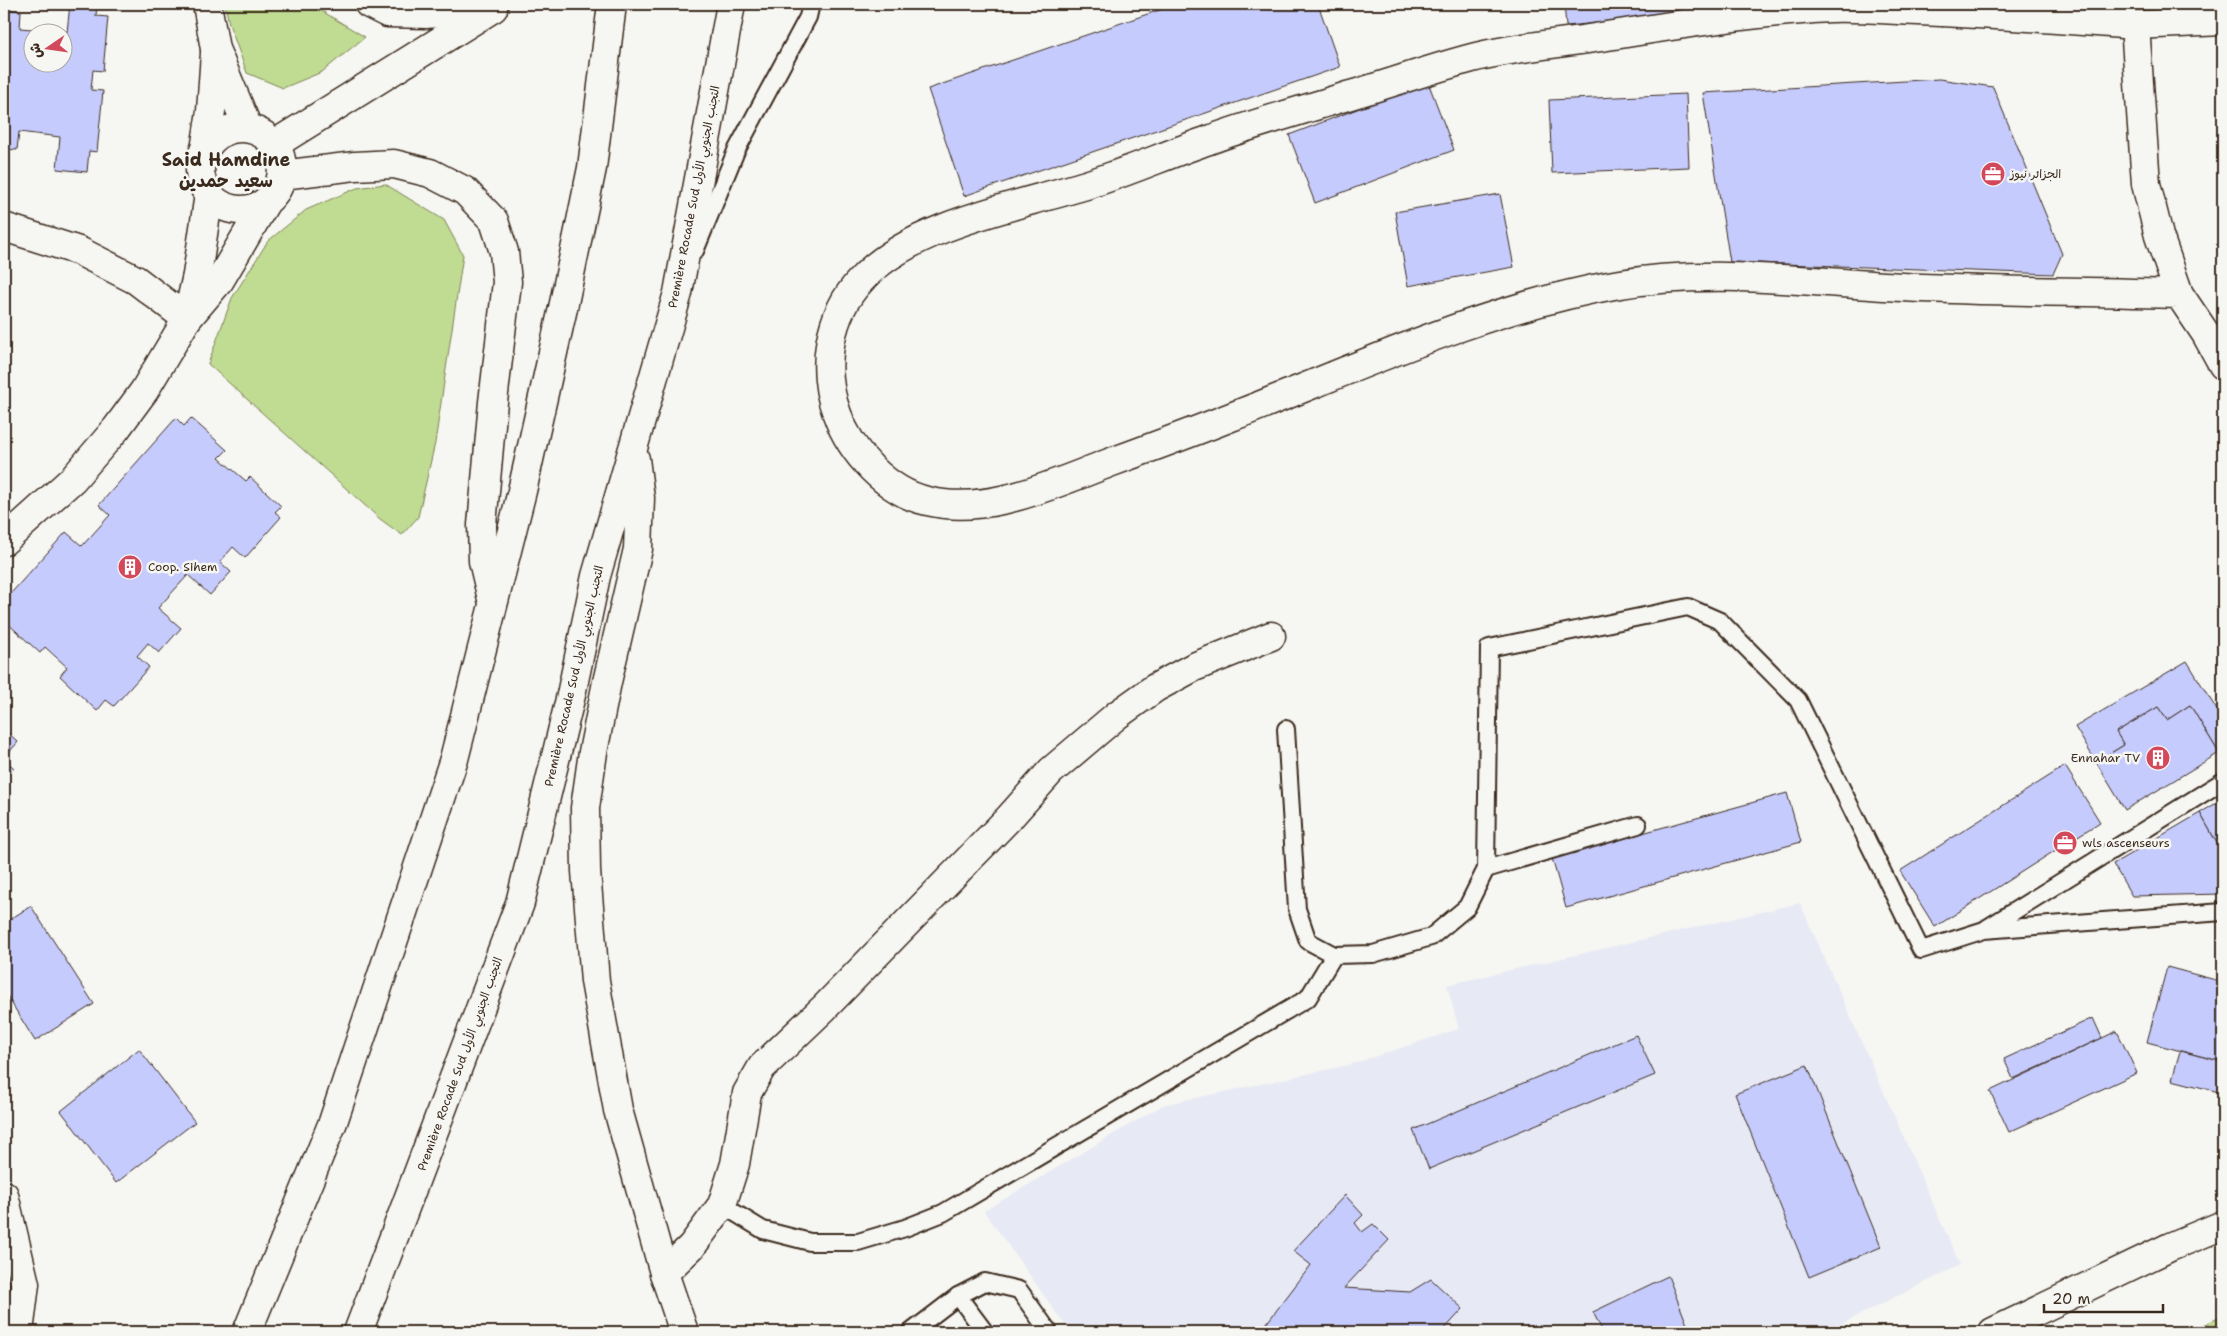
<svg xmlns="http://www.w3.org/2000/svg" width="2227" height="1336" font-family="'Shantell Sans','Playpen Sans Arabic',sans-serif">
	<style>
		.built { fill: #e7e9f5 }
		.green { fill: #c0db92; stroke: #7e8258 }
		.building { fill: #c5cbfd; stroke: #3b2a1e; fill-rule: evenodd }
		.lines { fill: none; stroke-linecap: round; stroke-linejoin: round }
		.lane-casing { stroke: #3b2a1e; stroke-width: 20 }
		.street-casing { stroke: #3b2a1e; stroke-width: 31 }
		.secondary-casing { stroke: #3b2a1e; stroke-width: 31 }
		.highway-casing { stroke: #3b2a1e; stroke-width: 31 }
		.lane { stroke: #f6f6f2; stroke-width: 16 }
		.street { stroke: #f6f6f2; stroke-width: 28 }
		.secondary { stroke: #f6f6f2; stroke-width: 28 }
		.highway { stroke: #f6f6f2; stroke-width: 28 }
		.labels { text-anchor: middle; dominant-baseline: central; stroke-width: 5; stroke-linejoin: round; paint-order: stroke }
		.poi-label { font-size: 12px; fill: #3b2a1e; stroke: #f6f6f2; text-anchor: start }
		.street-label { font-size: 12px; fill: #3b2a1e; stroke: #f6f6f2 }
		.district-label { font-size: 18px; font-weight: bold; fill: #3b2a1e; stroke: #f6f6f2 }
	</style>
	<rect width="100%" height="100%" fill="#f6f6f2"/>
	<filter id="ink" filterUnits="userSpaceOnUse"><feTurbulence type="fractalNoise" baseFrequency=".02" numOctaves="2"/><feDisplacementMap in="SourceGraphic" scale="10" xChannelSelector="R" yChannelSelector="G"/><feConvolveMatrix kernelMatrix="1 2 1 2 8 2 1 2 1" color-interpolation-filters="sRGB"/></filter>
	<g filter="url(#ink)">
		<!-- built -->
		<polygon class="built" points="1800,903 1960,1265 1825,1332 1070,1332 984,1211 1163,1105 1349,1065 1459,1029 1447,985"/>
		<!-- green -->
		<g class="green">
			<polygon points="225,4 310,4 365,37 322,72 283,88 247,73 229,24"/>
			<polygon points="385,184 444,220 463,255 435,443 418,517 402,535 380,519 208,364 232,298 268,241 306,210 357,188"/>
			<polygon points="2223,1316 2223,1332 2187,1332"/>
		</g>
		<!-- building -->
		<g class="building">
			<path d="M70 4H97L96 16 108 17 103 71 93 70 91 90 103 91 97 152 89 151 87 172 57 169 60 137 19 132 17 150 4 149V9L21 11 20 28 67 32ZM32 32H62V62H32Z"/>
			<polygon points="1177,4 1318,4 1340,67 964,196 928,89"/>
			<polygon points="1564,4 1798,4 1566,26"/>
			<polygon points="2137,4 2223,4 2223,6 2138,9"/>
			<polygon points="1939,79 1993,87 2062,254 2053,274 1730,262 1703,93"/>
			<polygon points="1428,82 1454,150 1315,203 1289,135"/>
			<polygon points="1686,94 1689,167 1552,173 1549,100"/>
			<polygon points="1500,194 1514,267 1408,286 1395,212"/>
			<polygon points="176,418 184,426 191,418 227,450 219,458 246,481 250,477 281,506 275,512 281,517 245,558 233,547 220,562 231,572 210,595 188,575 158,608 181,628 159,653 148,643 137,656 149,667 114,706 106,700 97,711 60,676 67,667 45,647 40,653 4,620 4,613 8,608 4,601 66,532 82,546 110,515 99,505"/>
			<polygon points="2187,661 2223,720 2223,750 2219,753 2190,705 2167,720 2158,707 2116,732 2124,745 2096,762 2075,727"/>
			<polygon points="2190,705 2219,753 2125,810 2096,762 2124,745 2116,732 2158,707 2167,720"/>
			<polygon points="4,729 18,742 4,758"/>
			<polygon points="4,759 14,768 4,779"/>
			<polygon points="2065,766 2100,822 1935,927 1900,871"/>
			<polygon points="1787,793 1801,842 1566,908 1552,858"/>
			<polygon points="2223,799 2223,854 2200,813"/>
			<polygon points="2200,813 2223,854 2223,894 2132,896 2113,864"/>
			<polygon points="31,906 94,1004 35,1041 4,991 4,923"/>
			<polygon points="2167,967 2223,982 2223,1062 2147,1042"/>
			<polygon points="2093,1018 2102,1038 2013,1079 2004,1059"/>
			<polygon points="2117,1031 2137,1073 2009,1132 1990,1091"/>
			<polygon points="1636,1035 1655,1075 1429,1169 1413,1130"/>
			<polygon points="139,1049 195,1122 116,1183 61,1111"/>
			<polygon points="2180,1051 2223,1062 2223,1093 2172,1080"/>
			<polygon points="1807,1065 1881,1247 1809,1277 1735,1094"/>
			<polygon points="1345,1195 1363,1215 1355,1223 1362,1232 1373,1224 1389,1240 1344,1288 1410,1292 1431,1279 1463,1309 1442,1332 1260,1332 1311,1265 1293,1251"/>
			<polygon points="1668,1276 1690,1332 1603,1332 1593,1312"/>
		</g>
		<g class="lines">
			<defs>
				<g id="lane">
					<polyline points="695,251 736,151 808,17 811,4"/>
					<polyline points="1286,729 1297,909 1308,941 1334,955 1373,954 1431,937 1467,907 1486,869 1489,648 1688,607 1720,621 1798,700 1921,950 1984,930 2223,912"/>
					<polyline points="1486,869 1638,825"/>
					<polyline points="1987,928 2223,781"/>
					<polyline points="722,1205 763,1230 810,1242 858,1242 905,1228 943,1213 1308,998 1334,955"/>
					<polyline points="958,1296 985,1332"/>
					<polyline points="911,1332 958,1296 985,1282 1019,1290 1049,1332"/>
				</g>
				<g id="street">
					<polyline points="2135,25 2223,21"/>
					<polyline points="4,227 79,251 136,280 187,319"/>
					<path d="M2179 294C2087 291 1995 292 1903 287 1807 282 1711 268 1614 285 1481 309 1357 368 1231 417 1191 433 1150 448 1109 463 1053 484 988 516 927 501 887 492 851 453 837 414 820 369 828 314 862 279 912 225 1017 206 1086 185 1128 172 1168 154 1209 140 1254 123 1301 111 1347 96 1389 84 1430 69 1472 58 1514 47 1558 44 1601 37 1677 25 1754 12 1831 8 1860 7 1889 10 1918 11 1990 14 2063 19 2135 25L2146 184 2159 236 2179 294 2206 334 2223 365"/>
					<polyline points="4,1195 25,1284 19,1332"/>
					<polyline points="664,1273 692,1246 722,1205 735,1164 747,1093 762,1067 824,1008 1009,818 1051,771 1117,715 1155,688 1194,667 1271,636"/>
				</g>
				<g id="secondary">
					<polyline points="207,4 215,49 248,128"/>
					<circle cx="241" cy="169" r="41"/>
					<polyline points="275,144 493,8"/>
					<polyline points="205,150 211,111 215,53"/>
					<polyline points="188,315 197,275 209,194"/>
					<polyline points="4,541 73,479 116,429 144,391 187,319 220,280 266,202"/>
					<polyline points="1993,1332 2170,1247 2223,1225"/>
				</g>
				<g id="highway">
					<polyline points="369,4 387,13 426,14 493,8"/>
					<polyline points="282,175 355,166 394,164 430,173 465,191 494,221 504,252 507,282 493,402 482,525 483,561 492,599"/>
					<polyline points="635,459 640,498 638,549 607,682 593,752 585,808 586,871 595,981 618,1110 664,1273 684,1332"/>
					<polyline points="247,1332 333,1122 454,759 522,491 563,308 592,168 612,4"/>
					<polyline points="358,1332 520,903 571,695 596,576 678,293 731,4"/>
				</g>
			</defs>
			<!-- lane casing -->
			<use href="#lane" class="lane-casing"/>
			<!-- street casing -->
			<use href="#street" class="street-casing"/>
			<!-- secondary casing -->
			<use href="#secondary" class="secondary-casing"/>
			<!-- highway casing -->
			<use href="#highway" class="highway-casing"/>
			<!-- lane -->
			<use href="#lane" class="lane"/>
			<!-- street -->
			<use href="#street" class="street"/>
			<!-- secondary -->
			<use href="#secondary" class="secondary"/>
			<!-- highway -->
			<use href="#highway" class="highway"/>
		</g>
	</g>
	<!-- icons -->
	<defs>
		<symbol id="office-disc" viewBox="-11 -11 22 22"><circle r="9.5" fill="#d1495b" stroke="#f6f6f2"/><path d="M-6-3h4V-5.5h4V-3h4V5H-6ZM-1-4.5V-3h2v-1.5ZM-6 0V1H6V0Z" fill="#fff"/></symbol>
		<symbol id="building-disc" viewBox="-11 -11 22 22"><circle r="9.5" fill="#d1495b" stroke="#f6f6f2"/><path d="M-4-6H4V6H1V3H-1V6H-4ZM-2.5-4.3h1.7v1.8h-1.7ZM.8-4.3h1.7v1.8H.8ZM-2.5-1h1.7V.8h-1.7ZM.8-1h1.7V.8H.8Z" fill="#fff"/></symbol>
	</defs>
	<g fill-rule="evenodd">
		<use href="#office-disc" x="1979" y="160" width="28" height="28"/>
		<use href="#building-disc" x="116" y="553" width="28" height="28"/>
		<use href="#building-disc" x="2144" y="744" width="28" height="28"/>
		<use href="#office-disc" x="2051" y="829" width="28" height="28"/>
	</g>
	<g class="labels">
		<!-- poi labels -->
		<g class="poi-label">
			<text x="2010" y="174">الجزائر نيوز</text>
			<text x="148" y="567">Coop. Sihem</text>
			<text x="2140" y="758" text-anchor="end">Ennahar TV</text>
			<text x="2082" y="843">wls ascenseurs</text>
		</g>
		<!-- street labels -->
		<g class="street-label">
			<text transform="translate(694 197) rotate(-79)">Première Rocade Sud التجنب الجنوبي الأول</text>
			<text transform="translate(574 676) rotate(-77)">Première Rocade Sud التجنب الجنوبي الأول</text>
			<text transform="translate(460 1064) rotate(-70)">Première Rocade Sud التجنب الجنوبي الأول</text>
		</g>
		<!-- district labels -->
		<g class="district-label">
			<text x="226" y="160">Said Hamdine<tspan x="226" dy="21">سعيد حمدين</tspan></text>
		</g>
	</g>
	<!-- margin -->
	<rect width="2227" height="1336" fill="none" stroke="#f6f6f2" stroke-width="20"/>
	<rect x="10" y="10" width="2207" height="1316" fill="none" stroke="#3b2a1e" stroke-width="2" filter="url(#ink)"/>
	<!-- north arrow -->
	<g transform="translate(48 48) rotate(257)"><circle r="24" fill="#f6f6f2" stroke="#aba49d"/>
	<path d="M0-4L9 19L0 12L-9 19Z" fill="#d1495b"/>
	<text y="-8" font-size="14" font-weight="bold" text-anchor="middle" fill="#3b2a1e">ش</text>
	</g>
	<!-- scale -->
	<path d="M2044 1304v8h119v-8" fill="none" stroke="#3b2a1e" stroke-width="2.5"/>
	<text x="2052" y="1304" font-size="15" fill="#3b2a1e" stroke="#f6f6f2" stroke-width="4" paint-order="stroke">20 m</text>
</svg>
